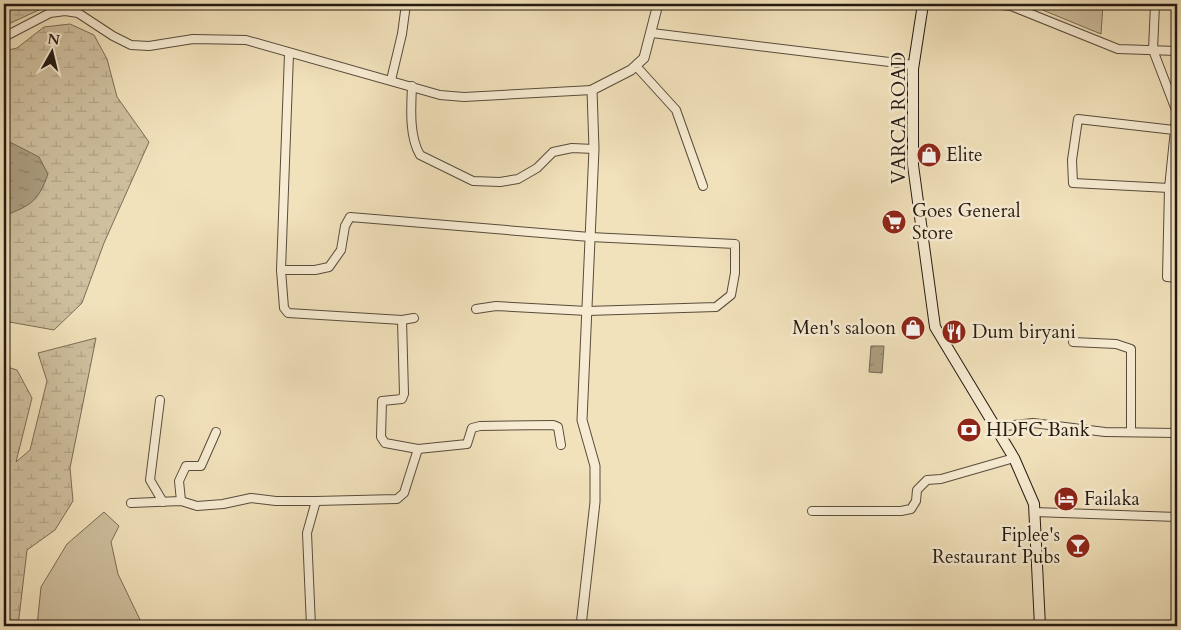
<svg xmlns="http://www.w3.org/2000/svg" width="1181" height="630" font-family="Cardo,serif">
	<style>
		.green { fill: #cfc09f; stroke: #7a6d58 }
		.wetland { fill: url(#wetland-marsh); stroke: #7a6d58 }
		.water { fill: url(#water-ripples); stroke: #766955 }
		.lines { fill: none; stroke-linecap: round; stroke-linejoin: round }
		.minor-casing { stroke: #584c3c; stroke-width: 10 }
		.tertiary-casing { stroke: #584c3c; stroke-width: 11 }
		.secondary-casing { stroke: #241a11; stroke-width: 12 }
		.minor { stroke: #f7ecd3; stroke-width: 8 }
		.tertiary { stroke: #f7ecd3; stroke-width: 9 }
		.secondary { stroke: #f7ecd3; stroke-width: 10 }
		.labels { text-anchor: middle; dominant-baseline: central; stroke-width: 5; stroke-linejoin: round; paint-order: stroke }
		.street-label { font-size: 19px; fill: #241a11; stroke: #f7ecd3 }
		.poi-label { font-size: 19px; fill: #241a11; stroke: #f7ecd3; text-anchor: start }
	</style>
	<defs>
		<pattern id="wetland-marsh" width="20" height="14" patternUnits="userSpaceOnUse" patternTransform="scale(1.25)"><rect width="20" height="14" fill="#cfc09f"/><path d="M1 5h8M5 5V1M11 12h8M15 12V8" fill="none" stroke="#b2a488"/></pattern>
		<pattern id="water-ripples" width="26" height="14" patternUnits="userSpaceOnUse" patternTransform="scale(1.25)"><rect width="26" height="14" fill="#ac9e82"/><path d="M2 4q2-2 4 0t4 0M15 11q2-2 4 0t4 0" fill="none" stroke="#8c8069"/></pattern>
	</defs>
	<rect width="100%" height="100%" fill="#f2e2bc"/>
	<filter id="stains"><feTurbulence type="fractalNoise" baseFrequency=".004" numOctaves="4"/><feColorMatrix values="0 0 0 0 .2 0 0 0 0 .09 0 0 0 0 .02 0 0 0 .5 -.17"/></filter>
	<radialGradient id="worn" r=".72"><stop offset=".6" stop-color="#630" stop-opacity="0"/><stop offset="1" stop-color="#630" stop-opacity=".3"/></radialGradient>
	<!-- green -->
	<g class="green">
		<polygon points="1028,4 1103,4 1101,34"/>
		<polygon points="104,512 119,526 111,542 118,574 143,626 37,626 41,587 67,544"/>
	</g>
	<!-- wetland -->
	<g class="wetland">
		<polygon points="4,4 52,4 4,26"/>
		<polygon points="70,24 94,35 107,59 117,97 149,142 104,243 82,303 54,330 4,321 4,51 17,48 44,27"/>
		<polygon points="96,338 70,468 73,501 55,530 27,550 18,626 4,626 4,366 17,370 32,398 16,462 30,450 47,381 38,353"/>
	</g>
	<!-- water -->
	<g class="water">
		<path d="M4 139 39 157 48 174C38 202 31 205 4 216Z"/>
		<polygon points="871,346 884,346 882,373 869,372"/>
	</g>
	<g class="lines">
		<defs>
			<g id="minor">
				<polyline points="991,4 1011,6 1118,49 1177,51"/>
				<polyline points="1155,4 1153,50 1176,110"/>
				<polyline points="652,33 914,65"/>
				<polyline points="4,37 50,13 65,11 78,13 113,36 131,45 149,46 193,39 246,40 440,95 464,97 592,90"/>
				<polyline points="289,54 281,270 315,270 329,267 341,250 345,226 350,217 590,237 735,244 735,273 731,295 716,307 587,311 496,306 476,309"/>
				<polyline points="636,66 676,110 703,186"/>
				<polyline points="391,80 402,34 406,4"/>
				<path d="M412 86C411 108 409 136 420 155L473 181 500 182 518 179 537 168 553 152 572 148 594 149"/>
				<polyline points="1174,130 1078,119 1072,160 1073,183 1169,188 1177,110"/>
				<polyline points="1169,188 1167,277 1177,278"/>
				<polyline points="281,270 284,308 288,313 402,320 414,318"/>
				<polyline points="402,320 404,394 402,399 382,401 381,437 385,443 418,449"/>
				<polyline points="1073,342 1116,344 1131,349 1131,432"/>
				<polyline points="160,400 150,480 163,502"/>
				<polyline points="996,427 1033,423 1105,432 1177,433"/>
				<polyline points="181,501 179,481 186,466 201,466 216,432"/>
				<polyline points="131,503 181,501 197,506 223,504 251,498 276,501 316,501"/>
				<polyline points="812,511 901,511 911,509 916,501 917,490 927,480 941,479 1014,458"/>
				<polyline points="1034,512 1177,517"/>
				<polyline points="311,626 307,533 316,501 397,499 404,493 418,449 467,444 472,428 480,426 553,425 558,427 561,445"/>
			</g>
			<polyline id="tertiary" points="581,626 595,502 595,466 582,420 594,149 592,90 631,70 644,58 658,4"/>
			<polyline id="secondary" points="923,4 913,69 913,165 935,327 1014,458 1034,504 1040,626"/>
		</defs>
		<!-- minor casing -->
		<use href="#minor" class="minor-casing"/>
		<!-- tertiary casing -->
		<use href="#tertiary" class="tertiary-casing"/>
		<!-- secondary casing -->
		<use href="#secondary" class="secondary-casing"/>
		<!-- minor -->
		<use href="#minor" class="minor"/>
		<!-- tertiary -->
		<use href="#tertiary" class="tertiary"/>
		<!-- secondary -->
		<use href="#secondary" class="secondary"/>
	</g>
	<!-- icons -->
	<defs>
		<symbol id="shop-disc" viewBox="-11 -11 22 22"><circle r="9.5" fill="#8f2418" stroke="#f7ecd3"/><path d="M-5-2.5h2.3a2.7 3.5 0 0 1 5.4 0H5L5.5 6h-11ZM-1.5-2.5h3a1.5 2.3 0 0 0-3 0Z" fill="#fff"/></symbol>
		<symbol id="supermarket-disc" viewBox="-11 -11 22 22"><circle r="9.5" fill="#8f2418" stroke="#f7ecd3"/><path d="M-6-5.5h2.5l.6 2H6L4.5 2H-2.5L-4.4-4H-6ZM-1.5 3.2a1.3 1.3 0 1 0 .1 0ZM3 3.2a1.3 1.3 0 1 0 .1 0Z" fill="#fff"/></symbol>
		<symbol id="restaurant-disc" viewBox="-11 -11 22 22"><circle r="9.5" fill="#8f2418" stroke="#f7ecd3"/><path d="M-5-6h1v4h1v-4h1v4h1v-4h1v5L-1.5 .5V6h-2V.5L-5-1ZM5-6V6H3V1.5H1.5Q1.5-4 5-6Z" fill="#fff"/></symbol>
		<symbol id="bank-disc" viewBox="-11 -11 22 22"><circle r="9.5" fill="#8f2418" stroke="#f7ecd3"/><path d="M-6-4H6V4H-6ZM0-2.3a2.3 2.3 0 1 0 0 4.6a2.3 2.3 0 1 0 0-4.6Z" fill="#fff"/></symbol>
		<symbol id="hotel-disc" viewBox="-11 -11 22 22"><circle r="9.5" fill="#8f2418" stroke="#f7ecd3"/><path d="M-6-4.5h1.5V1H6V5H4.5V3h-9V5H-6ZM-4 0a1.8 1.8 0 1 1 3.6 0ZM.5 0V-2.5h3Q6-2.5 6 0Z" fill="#fff"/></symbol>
		<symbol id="bar-disc" viewBox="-11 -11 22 22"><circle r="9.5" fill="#8f2418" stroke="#f7ecd3"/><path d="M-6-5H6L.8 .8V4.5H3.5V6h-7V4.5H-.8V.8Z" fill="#fff"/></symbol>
	</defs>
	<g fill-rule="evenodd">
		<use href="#shop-disc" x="915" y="141" width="28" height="28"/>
		<use href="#supermarket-disc" x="880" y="208" width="28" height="28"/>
		<use href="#shop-disc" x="899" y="314" width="28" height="28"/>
		<use href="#restaurant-disc" x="940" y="318" width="28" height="28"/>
		<use href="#bank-disc" x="955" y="416" width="28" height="28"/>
		<use href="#hotel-disc" x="1052" y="485" width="28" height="28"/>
		<use href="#bar-disc" x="1064" y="532" width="28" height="28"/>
	</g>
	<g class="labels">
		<!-- street labels -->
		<g class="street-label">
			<text transform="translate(899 118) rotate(-90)">VARCA ROAD</text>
		</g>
		<!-- poi labels -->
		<g class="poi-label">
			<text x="946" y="155">Elite</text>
			<text x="912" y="211">Goes General<tspan x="912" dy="22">Store</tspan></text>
			<text x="896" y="328" text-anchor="end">Men's saloon</text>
			<text x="972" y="332">Dum biryani</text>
			<text x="986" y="430">HDFC Bank</text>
			<text x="1084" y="499">Failaka</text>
			<text x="1060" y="535" text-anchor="end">Fiplee's<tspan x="1060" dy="22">Restaurant Pubs</tspan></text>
		</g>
	</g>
	<!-- margin -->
	<rect width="1181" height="630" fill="none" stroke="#f2e2bc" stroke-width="20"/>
	<rect x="5" y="5" width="1171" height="620" fill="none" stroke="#241a11" stroke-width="2.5"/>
	<rect x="10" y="10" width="1161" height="610" fill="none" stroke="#241a11"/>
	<!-- north arrow -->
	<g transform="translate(52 52) rotate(8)" stroke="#f7ecd3" stroke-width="4" paint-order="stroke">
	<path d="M0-4L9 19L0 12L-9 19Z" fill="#241a11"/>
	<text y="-8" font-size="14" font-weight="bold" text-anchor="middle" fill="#241a11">N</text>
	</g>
	<rect width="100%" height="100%" filter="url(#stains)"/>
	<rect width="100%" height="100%" fill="url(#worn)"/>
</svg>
